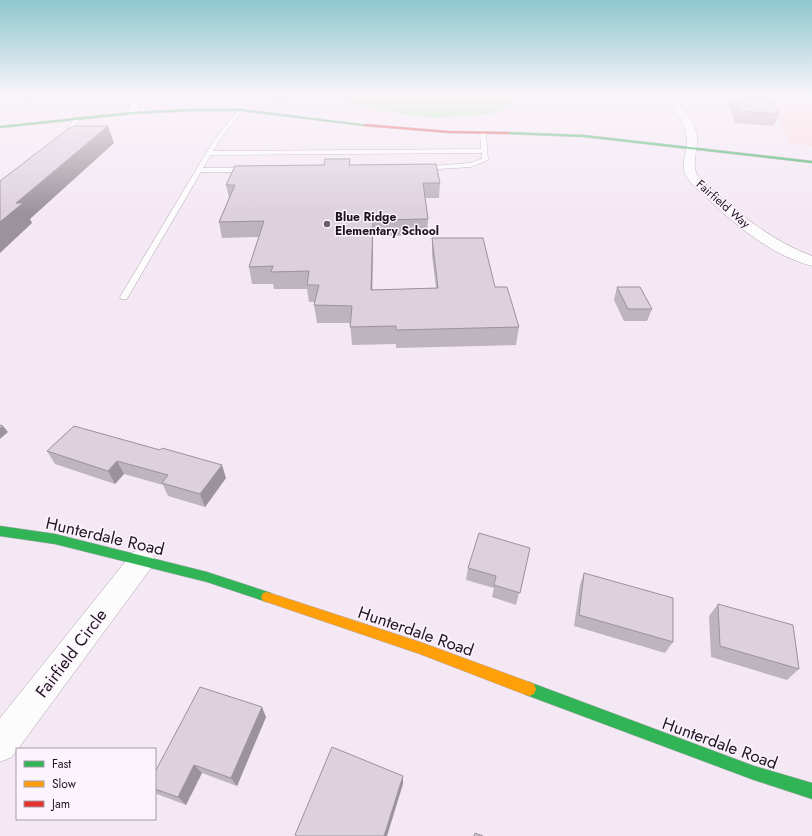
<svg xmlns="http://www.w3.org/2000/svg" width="812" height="836" font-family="Jost,sans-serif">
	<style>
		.green { fill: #fad8db }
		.water { fill: #a8e7a6 }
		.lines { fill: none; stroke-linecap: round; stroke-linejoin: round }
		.lane-casing { stroke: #ada1ae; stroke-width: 1 }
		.street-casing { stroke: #ada1ae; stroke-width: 1 }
		.fast-casing { stroke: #ada1ae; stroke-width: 1 }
		.slow-casing { stroke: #ada1ae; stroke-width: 1 }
		.jam-casing { stroke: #ada1ae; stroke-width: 1 }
		.lane { fill: #fdfcfd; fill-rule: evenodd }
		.street { fill: #fdfcfd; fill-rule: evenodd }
		.fast { fill: #30b455; fill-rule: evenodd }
		.slow { fill: #ff9f0a; fill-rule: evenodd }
		.jam { fill: #e5322d; fill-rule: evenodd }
		.wall { fill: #beb4bf }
		.shaded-wall { fill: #9b929b }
		.building { fill: #ddd1de; stroke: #9b929b }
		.poi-dot { fill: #6a5e6c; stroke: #fcf4fd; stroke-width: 1.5 }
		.labels { text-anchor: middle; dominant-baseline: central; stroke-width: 3; stroke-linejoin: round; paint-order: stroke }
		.far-street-label { font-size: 12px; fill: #201322; stroke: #fcf4fd }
		.far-poi-label { font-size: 12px; font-weight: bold; fill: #201322; stroke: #fcf4fd; text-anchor: start }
		.near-street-label { font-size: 17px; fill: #201322; stroke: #fcf4fd }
	</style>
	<rect width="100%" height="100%" fill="#f4e8f4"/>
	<!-- green -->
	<polygon class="green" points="768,96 812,96 812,146 790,143"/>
	<!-- water -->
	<g class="water">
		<polygon points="0,96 55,96 48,101 31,103 0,102"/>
		<polygon points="243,96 518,96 514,105 496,113 434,118 395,113 345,102 274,103"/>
	</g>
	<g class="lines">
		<defs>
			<g id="lane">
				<polygon points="239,109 243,110 219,141 213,151 481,149 480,133 483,131 486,133 488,160 471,167 422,170 419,168 420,167 470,163 482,159 482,153 211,155 203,168 247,168 250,170 247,172 201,172 128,297 127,299 121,299 120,297 206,153 215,139"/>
				<polygon points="74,118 79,119 71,136 67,140 63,140 62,139"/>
			</g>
			<g id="street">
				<polygon points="133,96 141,96 137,113 132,116 127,113"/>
				<path d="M664 96H673C682 108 694 120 697 135 699 147 691 163 697 175 701 181 710 187 715 192 744 218 775 242 812 256V266C770 255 734 224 704 195 697 189 689 182 685 174 681 164 687 152 687 141 687 123 673 110 664 96Z"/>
				<polygon points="142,549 151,552 155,560 151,568 12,757 0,762 0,718 133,552"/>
			</g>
			<g id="fast">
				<polygon points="193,109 241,109 367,125 365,126 241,111 193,111 132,114 0,128 0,126 132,112"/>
				<polygon points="506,132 584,135 812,161 812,163 584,137 508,134"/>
				<polygon points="0,526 55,534 207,572 271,593 273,597 271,601 267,602 207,582 55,544 0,536"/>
				<polygon points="529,682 754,766 812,783 812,799 754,780 529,696 524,694 522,689 524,684"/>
			</g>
			<polygon id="slow" points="267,592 420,642 529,682 534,684 536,689 534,694 529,696 420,654 267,602 263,601 261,597 263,593"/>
			<polygon id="jam" points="365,124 449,131 508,132 510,133 508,134 449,133 363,126"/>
		</defs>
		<!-- lane casing -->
		<use href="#lane" class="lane-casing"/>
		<!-- street casing -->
		<use href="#street" class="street-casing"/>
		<!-- fast casing -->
		<use href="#fast" class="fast-casing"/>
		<!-- slow casing -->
		<use href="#slow" class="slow-casing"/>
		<!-- jam casing -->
		<use href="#jam" class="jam-casing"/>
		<!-- lane -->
		<use href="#lane" class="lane"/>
		<!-- street -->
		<use href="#street" class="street"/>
		<!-- fast -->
		<use href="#fast" class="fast"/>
		<!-- slow -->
		<use href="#slow" class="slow"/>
		<!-- jam -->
		<use href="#jam" class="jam"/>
	</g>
	<!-- wall -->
	<g class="wall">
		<polygon points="725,96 771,96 770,98 779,114 774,126 735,123"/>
		<polygon points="350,159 350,165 440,183 439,198 425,198 428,219 427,235 373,236 372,290 436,288 432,255 432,238 495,287 519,327 516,345 396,348 396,344 352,345 350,323 317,323 314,305 315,302 309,302 307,289 274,289 273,284 252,284 249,267 259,237 222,238 219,222 229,198 226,185"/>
		<polygon points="617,287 652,309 647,321 624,321 614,300"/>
		<polygon points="74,426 226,478 205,507 168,496 163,485 124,474 115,484 55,464 47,451"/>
		<polygon points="530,548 516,605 492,597 494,588 466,580 468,568"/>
		<polygon points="584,573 673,642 665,653 574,626 580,585"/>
		<polygon points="718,604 799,669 787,680 711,657 709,616"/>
		<polygon points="266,717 237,786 202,773 186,805 157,794 155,792 155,772"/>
	</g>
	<!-- shaded-wall -->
	<g class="shaded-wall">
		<polygon points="108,126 114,143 30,219 32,223 0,253 0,222 16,203"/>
		<polygon points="373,220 373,236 372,307 371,290"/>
		<polygon points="3,426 8,432 0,439 0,429"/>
		<polygon points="117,461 124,474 115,484 108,471"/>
		<polygon points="222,465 226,478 205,507 200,494"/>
		<polygon points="262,707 266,717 237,786 231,778"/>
		<polygon points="194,765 202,773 186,805 178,797"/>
		<polygon points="403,776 403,784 387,836 384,836"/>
	</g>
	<!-- building -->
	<g class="building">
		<polygon points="734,96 769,96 779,114 740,111"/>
		<polygon points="75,126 108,126 16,203 23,203 0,222 0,181 68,129"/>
		<polygon points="325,159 350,159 349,165 436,164 440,183 423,183 428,219 373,220 371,290 438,288 432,238 483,238 495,287 507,287 519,327 396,330 396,326 350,327 352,306 314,305 319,285 307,285 309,271 271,272 273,266 249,267 264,221 219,222 235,185 226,185 235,166 324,165"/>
		<polygon points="617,287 640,287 652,309 628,309"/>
		<polygon points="0,425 3,426 0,429"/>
		<polygon points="74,426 160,450 162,448 222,465 200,494 162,483 168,475 117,461 108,471 47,451"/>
		<polygon points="479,533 530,548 520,593 494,585 496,576 468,568"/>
		<polygon points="584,573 673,598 673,642 579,615"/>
		<polygon points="718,604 793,625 799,669 720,646"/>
		<polygon points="200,687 262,707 231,778 194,765 178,797 155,789 155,772"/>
		<polygon points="332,747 403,776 384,836 297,836 295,835"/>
		<polygon points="475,833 483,836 474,836"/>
	</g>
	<!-- sky -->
	<linearGradient id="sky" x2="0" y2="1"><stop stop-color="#8ec8ce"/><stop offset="0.45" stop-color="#faf5fa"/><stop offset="1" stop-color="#faf5fa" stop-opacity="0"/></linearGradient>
	<rect width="812" height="213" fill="url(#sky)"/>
	<!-- markers -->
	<circle class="poi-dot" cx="327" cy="224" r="4"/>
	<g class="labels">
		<!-- far-street labels -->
		<g class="far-street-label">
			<text transform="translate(723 204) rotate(41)">Fairfield Way</text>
		</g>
		<!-- far-poi labels -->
		<g class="far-poi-label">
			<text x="335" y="217">Blue Ridge<tspan x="335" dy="14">Elementary School</tspan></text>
		</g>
		<!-- near-street labels -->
		<g class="near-street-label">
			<text transform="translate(105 536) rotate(13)">Hunterdale Road</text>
			<text transform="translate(416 631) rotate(19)">Hunterdale Road</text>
			<text transform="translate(71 653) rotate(-53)">Fairfield Circle</text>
			<text transform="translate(720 743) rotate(20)">Hunterdale Road</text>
		</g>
	</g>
	<!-- legend -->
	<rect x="16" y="748" width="140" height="72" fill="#fcf4fd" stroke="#a49aa5"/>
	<rect x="24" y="761" width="20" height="6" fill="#30b455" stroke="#a49aa5"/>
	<text x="52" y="768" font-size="12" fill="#201322">Fast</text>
	<rect x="24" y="781" width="20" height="6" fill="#ff9f0a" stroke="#a49aa5"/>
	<text x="52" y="788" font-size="12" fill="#201322">Slow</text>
	<rect x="24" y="801" width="20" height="6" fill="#e5322d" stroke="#a49aa5"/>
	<text x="52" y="808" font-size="12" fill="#201322">Jam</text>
</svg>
